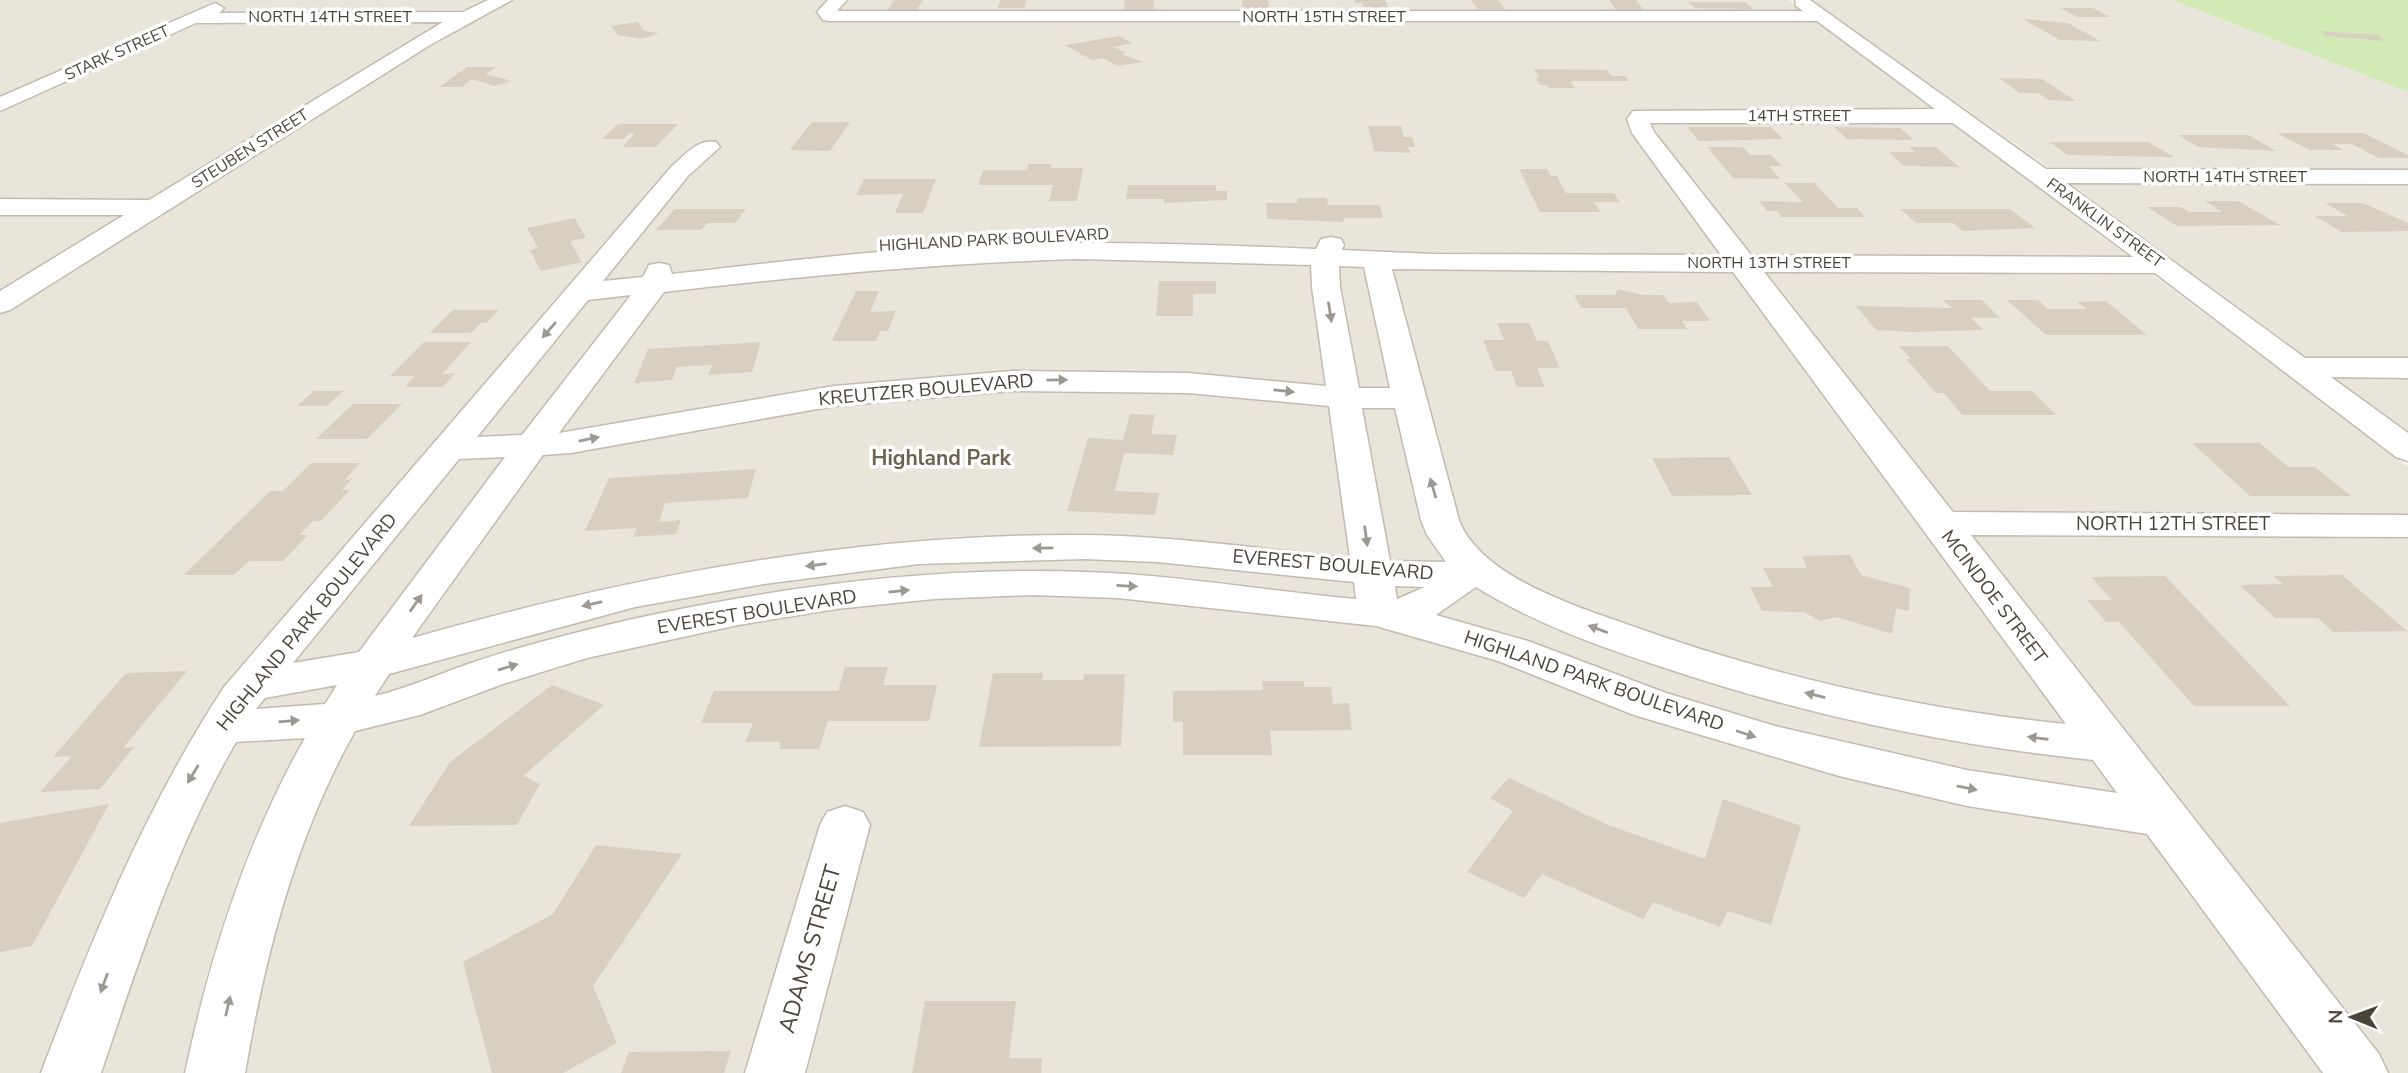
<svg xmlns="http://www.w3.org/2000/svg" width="2408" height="1073" font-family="'Nunito Sans',sans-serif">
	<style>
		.residential { fill: #eae5da }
		.green { fill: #d2eab5 }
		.building { fill: #d8cfc1 }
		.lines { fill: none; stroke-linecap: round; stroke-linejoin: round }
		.minor-casing { stroke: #c2bbae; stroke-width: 3 }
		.minor { fill: #fff; fill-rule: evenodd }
		.oneway { fill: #9c9892 }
		.labels { text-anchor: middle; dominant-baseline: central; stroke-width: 7; stroke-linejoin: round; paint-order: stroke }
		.far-street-label { font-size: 16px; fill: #4b4439; stroke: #fff }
		.street-label { font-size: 19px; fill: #4b4439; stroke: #fff }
		.neighbourhood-label { font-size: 21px; font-weight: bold; fill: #6e6250; stroke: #fff }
		.near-street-label { font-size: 23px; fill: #4b4439; stroke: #fff }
	</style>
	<rect width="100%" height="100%" fill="#f6f3ec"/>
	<!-- residential -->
	<g class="residential">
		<polygon points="0,0 1788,0 2408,467 2408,1073 0,1073"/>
		<polygon points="1811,0 2172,0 2408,92 2408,432 2041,162"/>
	</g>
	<!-- green -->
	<polygon class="green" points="2172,0 2408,0 2408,92 2175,1"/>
	<!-- building -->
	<g class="building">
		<polygon points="894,0 923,0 917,10 888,10"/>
		<polygon points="1001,0 1027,0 1024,8 997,8"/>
		<polygon points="1125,0 1154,0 1153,10 1124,10"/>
		<polygon points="1242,0 1268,0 1270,10 1243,10"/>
		<polygon points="1354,0 1385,0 1390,10 1365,10 1362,3 1355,3"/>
		<polygon points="1471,0 1498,0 1505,9 1478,9"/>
		<polygon points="1609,0 1636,0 1644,11 1616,10"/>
		<polygon points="1688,2 1745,2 1753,9 1695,8"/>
		<polygon points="2060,8 2093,8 2111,17 2078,17"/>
		<polygon points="2023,19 2068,23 2100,41 2060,40"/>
		<polygon points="638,22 644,31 659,33 642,39 618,35 611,26"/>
		<polygon points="2321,31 2379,35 2385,41 2327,36"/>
		<polygon points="1119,36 1133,43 1114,47 1126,53 1121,54 1143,62 1118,66 1103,58 1092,60 1065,45"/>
		<polygon points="467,67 496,67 486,74 512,81 495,86 472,79 462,87 439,87"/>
		<polygon points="1534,69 1607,70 1612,76 1625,76 1629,81 1570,81 1575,88 1549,88 1547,85 1540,85 1536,78 1540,78"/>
		<polygon points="1999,78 2042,79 2076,101 2049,100 2038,93 2020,93"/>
		<polygon points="812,122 850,122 830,151 790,150"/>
		<polygon points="618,124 678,124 656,147 623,147 635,133 628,134 624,139 602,139"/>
		<polygon points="1368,126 1401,126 1404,137 1412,137 1415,147 1408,147 1410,153 1374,151"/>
		<polygon points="1687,127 1771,127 1783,139 1699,141"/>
		<polygon points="1834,127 1900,128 1914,140 1847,139"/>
		<polygon points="2277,133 2363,133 2408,155 2408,158 2379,158 2352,144 2333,144 2343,150 2310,150"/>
		<polygon points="2178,135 2248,135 2276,151 2198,147"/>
		<polygon points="2049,142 2148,142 2174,157 2068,155"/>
		<polygon points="1707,147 1743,147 1750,155 1771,155 1782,166 1769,166 1780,179 1733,178"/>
		<polygon points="1909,147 1936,147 1959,167 1904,166 1889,152 1916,152"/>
		<polygon points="1028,164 1051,164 1050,168 1083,168 1077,201 1049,201 1053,185 978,185 983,170 1027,170"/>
		<polygon points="1519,169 1547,169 1551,176 1557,176 1566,193 1614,193 1620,202 1594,202 1600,212 1540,212"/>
		<polygon points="864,179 936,179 923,213 895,213 903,194 856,195"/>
		<polygon points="1785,183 1814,183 1838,208 1857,208 1865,217 1781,217 1777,211 1767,211 1759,201 1803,202"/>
		<polygon points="1128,185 1216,185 1216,191 1227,191 1227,200 1164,203 1164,199 1126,199"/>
		<polygon points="1297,198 1327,198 1328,205 1380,205 1383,218 1343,218 1344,222 1267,219 1266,203 1298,203"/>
		<polygon points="2205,201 2238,201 2280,225 2177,226 2147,207 2181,207 2189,212 2222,212"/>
		<polygon points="2325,203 2363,203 2408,223 2408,231 2342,232 2315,216 2348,216"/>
		<polygon points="675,209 746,209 735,223 707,223 701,230 656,230"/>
		<polygon points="1900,209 2010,209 2035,228 1963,231 1953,223 1916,223"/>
		<polygon points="575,218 586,238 570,241 582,262 541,271 530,250 538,248 527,228"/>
		<polygon points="1159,281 1216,281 1216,294 1193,294 1193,316 1156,316"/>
		<polygon points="1618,289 1643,295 1663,295 1669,303 1697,302 1710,321 1682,321 1687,329 1638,329 1626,308 1581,308 1574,295 1615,295"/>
		<polygon points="856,291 879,291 870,312 896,311 888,331 880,331 876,341 832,341"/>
		<polygon points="1943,300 1982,300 2000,318 1971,318 1983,330 1912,332 1876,330 1856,306 1952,308"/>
		<polygon points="2007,300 2038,300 2048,309 2087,309 2077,302 2106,301 2147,335 2046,335"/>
		<polygon points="453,310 499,310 486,323 481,323 471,333 430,333"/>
		<polygon points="1497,323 1529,323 1537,341 1548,341 1560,368 1537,368 1545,387 1517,387 1511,371 1495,371 1483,340 1504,340"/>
		<polygon points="424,342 471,342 442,374 455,373 443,387 405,387 415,376 390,376"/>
		<polygon points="761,342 752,372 708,375 712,365 677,367 672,380 634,383 648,349"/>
		<polygon points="1899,346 1948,346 1990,391 2032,391 2056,415 1962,415 1944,393 1936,393 1906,359 1911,359"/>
		<polygon points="314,391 343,391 327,406 297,406"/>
		<polygon points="353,404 402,404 367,439 316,439"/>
		<polygon points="1130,414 1155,415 1151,434 1177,435 1173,455 1124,453 1115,491 1159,493 1155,515 1067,511 1088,438 1123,440"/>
		<polygon points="2192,443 2260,443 2288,467 2315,467 2351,496 2250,496"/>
		<polygon points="1729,457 1752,495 1672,496 1652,458"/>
		<polygon points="311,463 360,463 345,480 352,479 342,490 350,490 321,521 313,521 299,535 308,535 283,561 249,561 234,575 184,575 270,491 283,491"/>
		<polygon points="756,469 748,498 665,503 659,522 681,520 676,534 633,537 637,528 585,531 609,478"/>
		<polygon points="1850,555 1861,575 1910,588 1909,611 1896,608 1892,634 1837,617 1820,621 1804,612 1762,611 1750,587 1773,587 1763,568 1807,568 1802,556"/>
		<polygon points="2342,575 2407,631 2333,632 2318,618 2275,618 2240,585 2283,584 2273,576"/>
		<polygon points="2165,576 2290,706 2194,706 2119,622 2106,622 2087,600 2112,600 2091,577"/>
		<polygon points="845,667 888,667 883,685 937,685 929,721 828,721 819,749 779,749 781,742 745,742 753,723 701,723 714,691 838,691"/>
		<polygon points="187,671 123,748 134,747 100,789 40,792 72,756 53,757 126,673"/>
		<polygon points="993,673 1043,673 1042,680 1083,680 1084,674 1125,674 1121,746 979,747"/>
		<polygon points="1262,681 1304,681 1304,687 1331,687 1333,704 1349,703 1352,730 1270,731 1272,755 1183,755 1183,722 1173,722 1173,691 1263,690"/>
		<polygon points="552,685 604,705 523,776 540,784 517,825 409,826 450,762"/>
		<polygon points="1509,778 1608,825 1705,859 1723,799 1801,826 1771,925 1728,911 1720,927 1653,902 1643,919 1542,874 1524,898 1467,872 1513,811 1490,798"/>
		<polygon points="109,804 32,946 0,952 0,823"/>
		<polygon points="596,845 682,854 593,986 617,1043 563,1073 492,1073 463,962 553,914"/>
		<polygon points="925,1001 1016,1001 1009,1058 1042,1058 1041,1073 912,1073"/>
		<polygon points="731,1051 724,1073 621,1073 629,1052"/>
	</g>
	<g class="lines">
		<defs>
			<g id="minor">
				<polygon points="488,0 512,0 430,45 10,310 0,313 0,291 124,215 0,215 0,199 149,200 443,22 196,23 0,111 0,97 215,3 224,8 219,13 463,12"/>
				<path d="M828 0H847L837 11H1803L1796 6 1795 0H1810L2046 169 2408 170V184L2066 183 2305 358H2408V378L2331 377 2408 433V461L2396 457 2155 273 1764 272 1953 512 2408 515V537L1971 535 2379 1054 2388 1073H2323L2147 834 1967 806 1839 776 1634 715 1498 661 1376 626 1118 598 1033 595 934 599 836 609 738 625 587 658 503 684 420 715 355 731C296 836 265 955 245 1073H185C210 956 246 842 305 738L236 742C176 845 139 960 101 1073H41C92 938 145 808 224 687L672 166C685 155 698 138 716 142L720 147 688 176 603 281 643 277 649 265 659 263 669 265 672 274C769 263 866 251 964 246 1081 240 1199 244 1316 249L1321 239 1331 237 1341 239 1344 245 1342 250 1432 254 1721 255 1632 133 1627 119 1633 111 1935 109 1817 21H829L823 20 817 12ZM1650 123H1953L2133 257 1751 255 1654 132ZM1079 259 1311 265 1312 287 1326 386 1188 373 1012 371 834 386 559 433 664 292C802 276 940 263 1079 259ZM1339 266 1364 267 1390 388H1359L1340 287ZM1392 269 1733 272 2066 724C1916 709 1768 675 1626 624 1573 605 1480 576 1459 520ZM631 295 522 435 477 437 588 300ZM1012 391 1188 393 1329 406 1350 558C1262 549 1174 536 1086 535 858 533 631 576 412 638L543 455 571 453 834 406ZM1362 408H1395L1421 520 1427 535 1446 562 1390 561ZM505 457 359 652 293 663 459 459ZM1085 559 1157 562 1354 582 1356 599C1266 591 1178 575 1087 572 932 566 776 587 624 621 573 633 521 646 471 663 439 674 408 688 375 696L389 674 635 607 764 584 919 564ZM1395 586 1425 587 1397 599ZM1476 587C1534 623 1598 646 1662 667 1802 714 1946 745 2093 760L2117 793 1967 770 1775 726 1666 693 1528 641 1436 615ZM337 685 325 704 256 709 265 698Z"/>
				<polygon points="845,806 863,812 870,825 805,1073 745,1073 820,825 827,812"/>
			</g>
		</defs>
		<!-- minor casing -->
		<use href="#minor" class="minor-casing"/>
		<!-- minor -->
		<use href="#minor" class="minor"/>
	</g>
	<!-- one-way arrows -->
	<defs><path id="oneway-solid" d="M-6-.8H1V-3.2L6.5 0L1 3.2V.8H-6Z" transform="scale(1.75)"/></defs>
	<g class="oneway">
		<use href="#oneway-solid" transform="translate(1330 312) rotate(81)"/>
		<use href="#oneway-solid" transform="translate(549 330) rotate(131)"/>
		<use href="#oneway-solid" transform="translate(1057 380) rotate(-1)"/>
		<use href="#oneway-solid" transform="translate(1284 391) rotate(6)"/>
		<use href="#oneway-solid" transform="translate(589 439) rotate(-11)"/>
		<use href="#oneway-solid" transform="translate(1433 488) rotate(-106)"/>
		<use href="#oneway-solid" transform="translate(1366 536) rotate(82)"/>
		<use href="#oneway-solid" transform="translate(1043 548) rotate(179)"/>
		<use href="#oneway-solid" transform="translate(816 565) rotate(172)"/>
		<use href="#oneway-solid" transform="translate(1127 586) rotate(3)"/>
		<use href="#oneway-solid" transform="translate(899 591) rotate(-6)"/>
		<use href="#oneway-solid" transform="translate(416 603) rotate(-55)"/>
		<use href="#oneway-solid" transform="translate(592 604) rotate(167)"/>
		<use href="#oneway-solid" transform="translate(1598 629) rotate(-159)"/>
		<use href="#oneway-solid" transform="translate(508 667) rotate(-17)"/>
		<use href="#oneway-solid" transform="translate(1815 695) rotate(-166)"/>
		<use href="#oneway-solid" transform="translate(289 721) rotate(-5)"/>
		<use href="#oneway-solid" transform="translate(1746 734) rotate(18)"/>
		<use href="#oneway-solid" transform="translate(2038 738) rotate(-173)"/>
		<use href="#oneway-solid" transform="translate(193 774) rotate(121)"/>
		<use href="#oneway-solid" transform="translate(1967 788) rotate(11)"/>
		<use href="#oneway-solid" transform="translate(104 983) rotate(110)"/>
		<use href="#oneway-solid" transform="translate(228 1006) rotate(-77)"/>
	</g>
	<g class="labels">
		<!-- far-street labels -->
		<g class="far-street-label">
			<text x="330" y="17">NORTH 14TH STREET</text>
			<text x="1324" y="17">NORTH 15TH STREET</text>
			<text transform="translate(117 53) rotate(-24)">STARK STREET</text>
			<text x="1799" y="116">14TH STREET</text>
			<text transform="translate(250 149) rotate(-32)">STEUBEN STREET</text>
			<text x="2225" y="177">NORTH 14TH STREET</text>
			<text transform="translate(2105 223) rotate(36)">FRANKLIN STREET</text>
			<text transform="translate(994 240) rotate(-3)">HIGHLAND PARK BOULEVARD</text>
			<text x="1769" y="263">NORTH 13TH STREET</text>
		</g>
		<!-- street labels -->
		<g class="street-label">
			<text transform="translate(926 390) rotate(-5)">KREUTZER BOULEVARD</text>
			<text x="2173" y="524">NORTH 12TH STREET</text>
			<text transform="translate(1333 565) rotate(5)">EVEREST BOULEVARD</text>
			<text transform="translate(1994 597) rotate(53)">MCINDOE STREET</text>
			<text transform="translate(757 612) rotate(-9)">EVEREST BOULEVARD</text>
			<text transform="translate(307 622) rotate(-51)">HIGHLAND PARK BOULEVARD</text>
			<text transform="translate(1594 681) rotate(19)">HIGHLAND PARK BOULEVARD</text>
		</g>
		<!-- neighbourhood labels -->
		<g class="neighbourhood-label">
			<text x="941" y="458">Highland Park</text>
		</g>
		<!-- near-street labels -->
		<g class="near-street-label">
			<text transform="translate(810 949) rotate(-74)">ADAMS STREET</text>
		</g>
	</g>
	<!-- north arrow -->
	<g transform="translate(2352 1017) rotate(271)" stroke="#ffffff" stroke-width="5" paint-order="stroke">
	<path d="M0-5L12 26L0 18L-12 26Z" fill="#4b4439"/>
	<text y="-10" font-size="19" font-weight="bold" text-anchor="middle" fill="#4b4439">N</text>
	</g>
</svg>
